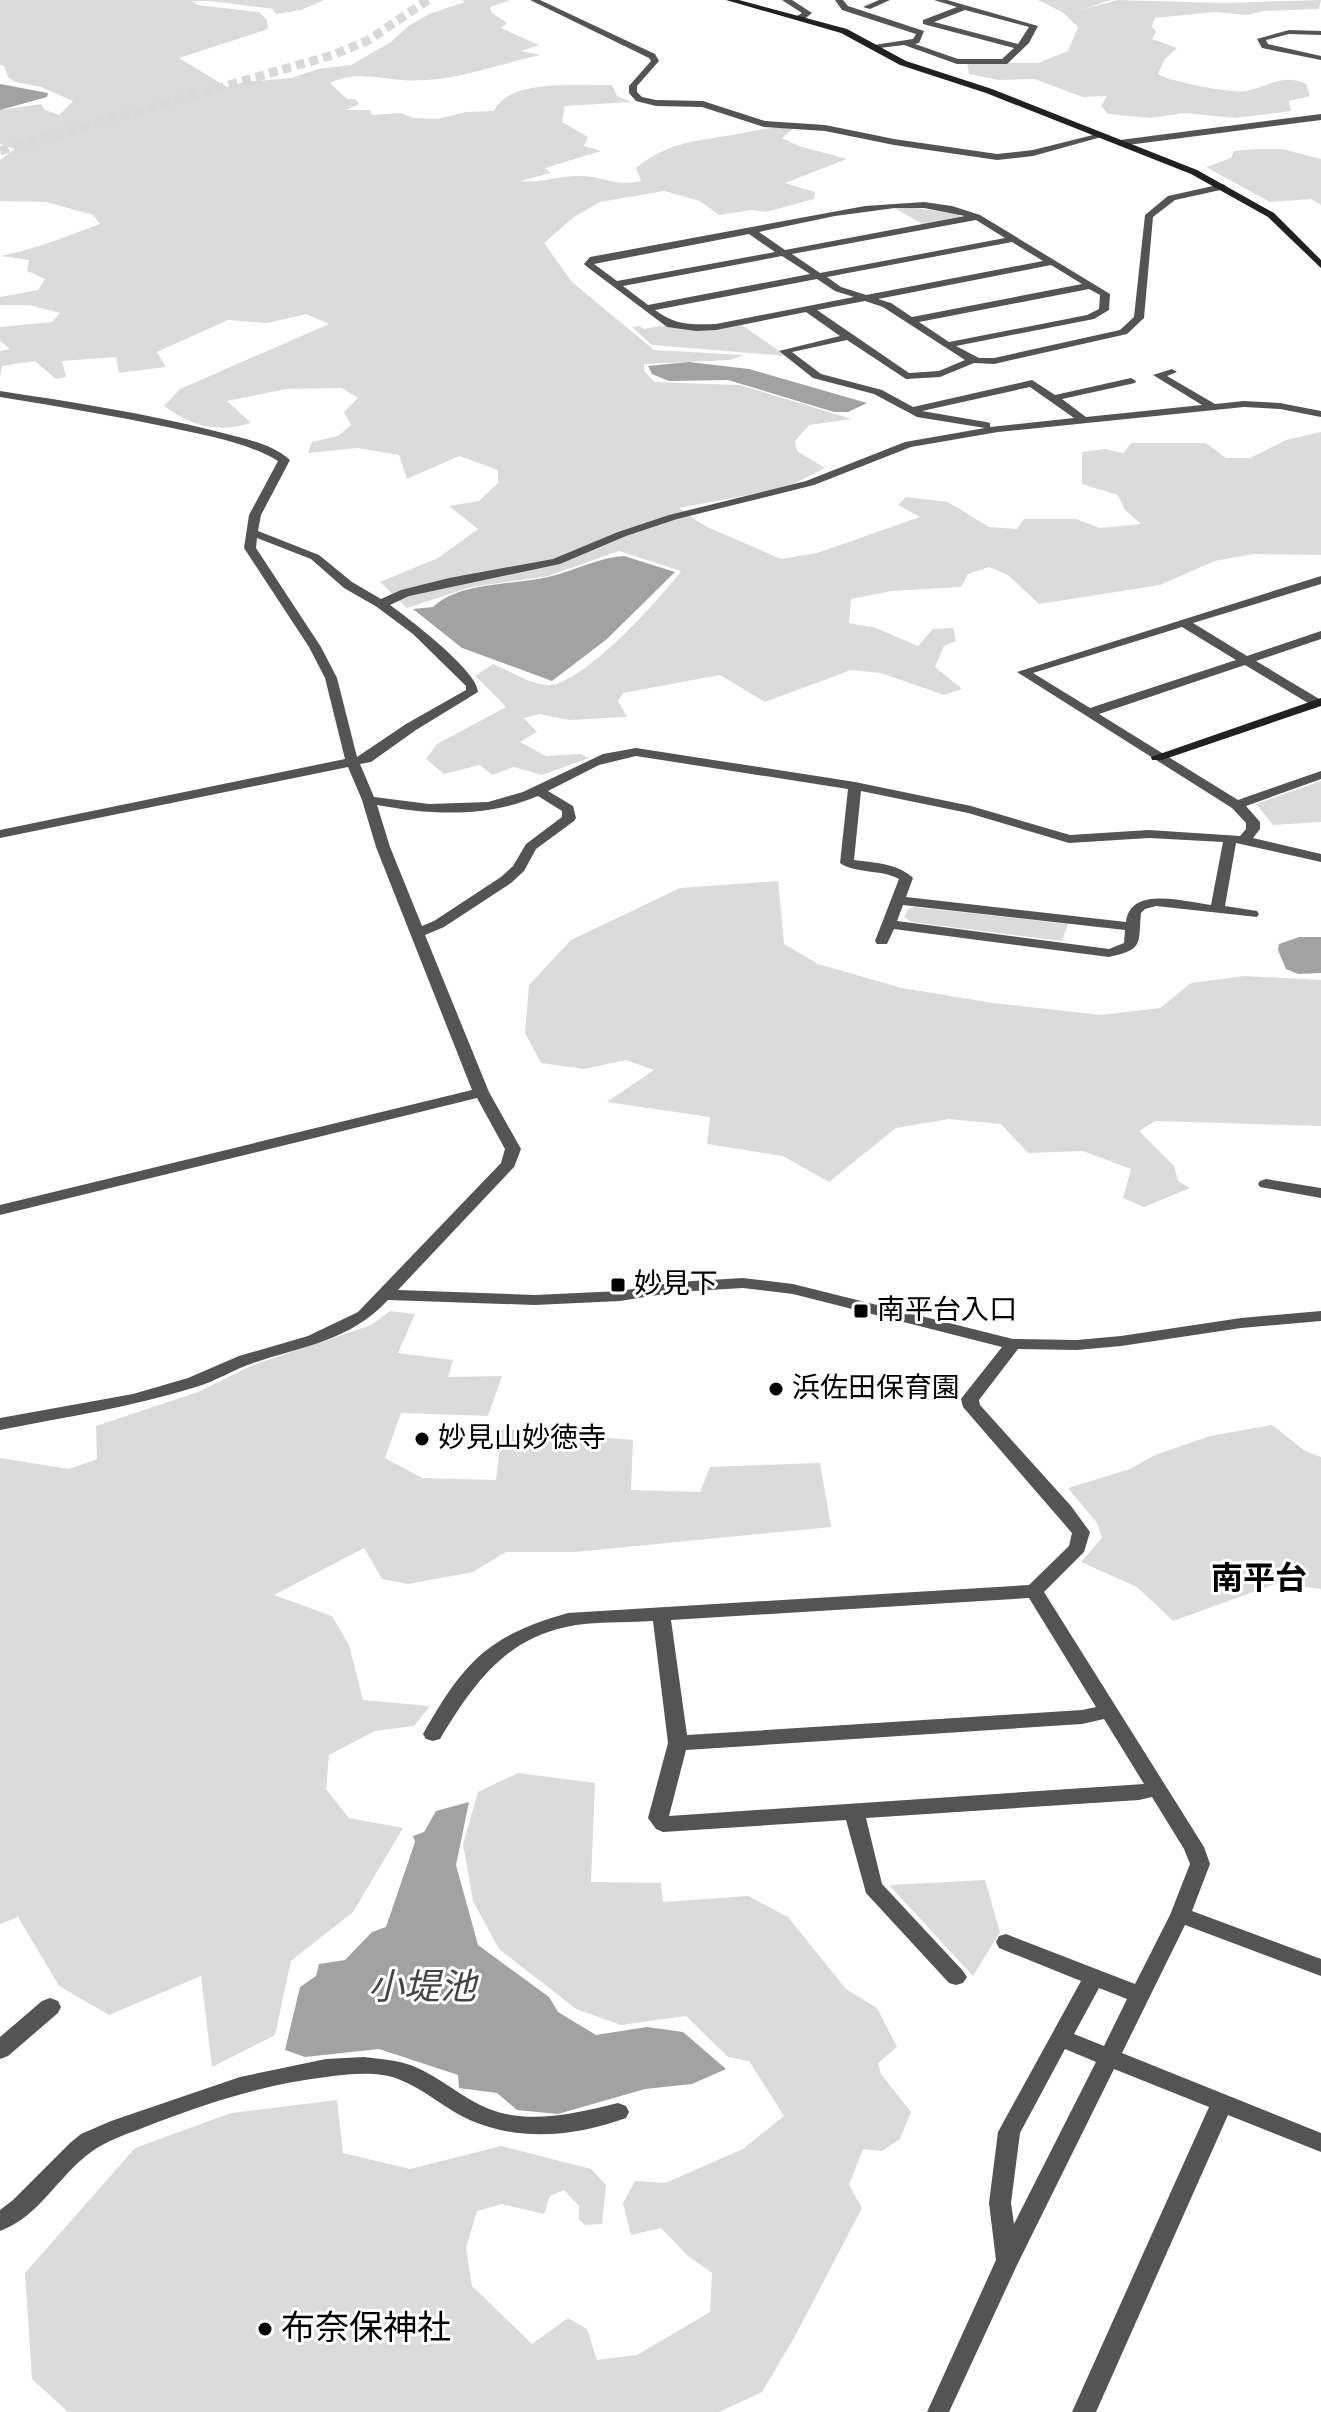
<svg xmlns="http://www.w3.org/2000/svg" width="1321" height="2412" font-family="'Alegreya Sans','Noto Sans JP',sans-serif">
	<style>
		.green { fill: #dbdbdb }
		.water { fill: #a2a2a2 }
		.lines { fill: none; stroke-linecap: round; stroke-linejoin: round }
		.secondary-tunnel { stroke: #d9d9d9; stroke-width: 9; stroke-dasharray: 9 5; stroke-linecap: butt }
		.street { fill: #545454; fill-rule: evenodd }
		.secondary { fill: #212121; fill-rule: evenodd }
		.poi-dot { fill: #000; stroke: #fff; stroke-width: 3 }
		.labels { text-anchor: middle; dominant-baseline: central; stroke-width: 6; stroke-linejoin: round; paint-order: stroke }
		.poi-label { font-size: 28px; fill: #000; stroke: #fff; text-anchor: start }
		.quarter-label { font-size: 32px; font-weight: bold; fill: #000; stroke: #fff }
		.near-poi-label { font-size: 34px; fill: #000; stroke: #fff; text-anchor: start }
		.near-water-label { font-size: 36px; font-style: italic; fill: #434343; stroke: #fff }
	</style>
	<rect width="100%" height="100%" fill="#fff"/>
	<!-- green -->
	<g class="green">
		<path d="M0 0H324L301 10 276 14 273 9 210 1H192L198 5 259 12 267 20 268 29 179 58 227 87 244 82 292 78 318 69 351 65 391 42 407 27 429 14 465 2 462 0H511L490 7 491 12 507 23 501 28 539 45 521 51 541 55C496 64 450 84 402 80 377 78 353 71 330 83L347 99H355L359 104 346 110H370L372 115 401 113 413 118 437 119 466 112 494 111C509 78 580 86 612 85L617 96 631 102 565 106 562 122 588 137 584 146 601 151 545 168 551 173 520 181C541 183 558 176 578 176 606 176 612 187 641 181L636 168C671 140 696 142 737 134 758 130 772 126 794 128L782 138 799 146 847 159 785 183 815 192 814 199 766 212 751 210 719 215 700 201 664 191 600 202 574 217 544 243 572 282 654 350 744 355 730 360 644 364V371L655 382 740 385 852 419 809 425 795 441 797 451 825 468 785 488 679 508 705 526 781 559 817 553 920 517 898 505 906 497 948 502 989 527 1017 529 1024 519H1076L1100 528 1141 524 1125 510 1118 495 1082 484V452L1105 449 1123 453 1131 443H1206L1226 458H1250L1286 440 1321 432V555L1253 554 1215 561 1160 585 1039 604 1008 575 989 567 968 574 961 587 891 591 851 599 849 623 876 628 918 646 933 629 953 628 956 641 944 646 935 667 962 689 944 695 881 673 851 670 765 702 720 675 623 693 618 701 627 717 569 720 539 714 524 718 537 732 520 742 546 756 580 754 589 758 542 775 514 767 492 775 480 765 444 774 426 759 437 744 506 707 475 676 493 664C509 670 529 684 546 685 579 689 661 598 681 571L619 551 548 576 471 587 407 608 380 582 438 558 478 529 449 506 479 501 498 483V470L459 456 407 479 399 455 358 448 308 453 312 442 338 436 351 425 344 412 358 398 342 388 286 389 227 401 251 423C217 433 193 427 164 406L180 389 329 324 306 314 267 323 228 320 157 352 166 367 119 373 116 357 62 361 66 377 56 379 35 361 2 366 0 377V351L10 349 0 341V327L52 322 60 313 29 305H0V297L38 290 45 279 27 271 29 260 1 256C35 249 68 236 100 224L93 215 46 202 0 201V160L15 149 0 144V110L41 104 45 110 59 115 73 101 41 87 15 82 8 77 4 66 0 65Z"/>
		<path d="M1038 0H1111L1080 10 1118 0 1224 3 1321 0 1319 9 1263 11 1248 15 1215 12 1155 18 1152 26 1156 32 1152 39 1177 48 1165 59 1158 74C1168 81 1232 94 1245 91 1267 87 1284 73 1306 84L1310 96 1289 101 1291 111 1235 118 1185 113 1150 118 1108 114 1101 106 1107 96 1083 97 1034 79 999 80 969 74 967 63H1038L1068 51 1078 27 1062 12Z"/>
		<polygon points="1257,149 1282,149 1321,159 1321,205 1311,199 1270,202 1206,167 1231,158 1234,151"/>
		<polygon points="901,206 959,214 960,217 922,224 893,207"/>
		<polygon points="742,325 786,356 652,345 632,327 640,326 644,329 660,326 713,330"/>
		<polygon points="1321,781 1321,822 1273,825 1256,804"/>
		<polygon points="778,881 784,944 818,964 902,988 993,1003 1101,1015 1160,1008 1191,983 1244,976 1321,980 1321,1126 1155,1121 1139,1131 1174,1166 1178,1181 1190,1188 1144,1207 1123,1198 1131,1169 1083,1151 1028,1153 1001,1124 949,1119 896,1128 829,1182 783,1156 707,1144 710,1117 607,1102 654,1070 626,1060 584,1069 541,1063 525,1033 529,985 571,940 680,888"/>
		<polygon points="915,907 1068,924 1062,941 911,922 904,917 908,909"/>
		<polygon points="390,1311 415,1314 398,1353 453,1360 448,1377 502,1376 488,1416 401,1413 385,1458 422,1478 496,1480 502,1429 633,1440 631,1490 700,1492 710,1467 820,1463 831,1527 575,1552 506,1552 473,1572 408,1584 382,1579 364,1548 274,1595 332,1616 349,1645 363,1700 430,1706 414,1726 375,1731 329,1755 326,1789 349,1818 403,1828 353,1912 291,1961 275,2035 212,2067 201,1976 109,2015 59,1986 18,1917 0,1924 0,1458 69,1469 97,1459 96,1426 198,1392 253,1365 371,1325"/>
		<polygon points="1272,1425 1305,1451 1321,1457 1321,1589 1278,1583 1173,1621 1137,1587 1081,1562 1102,1538 1097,1523 1068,1488 1130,1469 1155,1455 1210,1436"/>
		<polygon points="518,1773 595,1783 591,1882 661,1883 663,1902 748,1896 788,1917 846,1989 877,2008 897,2047 878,2063 881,2074 911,2112 900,2139 882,2151 863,2149 849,2185 862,2208 794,2338 762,2392 719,2412 68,2412 32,2379 25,2273 135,2148 231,2113 337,2100 343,2153 410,2169 501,2146 591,2169 606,2185 602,2224 585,2225 579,2219 579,2206 564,2190 550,2196 544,2214 502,2204 477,2211 466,2248 472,2286 532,2344 568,2318 587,2329 597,2360 637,2355 710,2312 712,2273 687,2255 661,2228 631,2235 623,2203 635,2181 665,2183 743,2149 784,2116 749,2061 728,2057 686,2016 621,2025 576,2009 499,1949 473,1901 463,1844 478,1792"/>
		<polygon points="985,1880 1000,1932 973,1976 889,1885"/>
	</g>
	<!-- water -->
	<g class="water">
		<polygon points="0,84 48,93 47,97 0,110"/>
		<polygon points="689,362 749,369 867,403 848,412 834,412 728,380 669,381 652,374 648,366"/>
		<path d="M624 556 675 572 607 639 552 681 462 648 413 609 433 607C461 580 516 586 552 576 576 570 600 557 624 556Z"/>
		<polygon points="1299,937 1321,937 1321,973 1298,974 1286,969 1278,950 1279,944"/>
		<polygon points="469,1802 456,1865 478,1945 549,1997 558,2012 596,2035 647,2027 683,2032 726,2069 692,2084 645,2089 558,2114 517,2110 497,2093 459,2088 458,2075 379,2049 305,2057 285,2050 300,1987 316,1976 319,1964 345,1960 372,1932 386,1927 415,1842 413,1836 424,1832 436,1811"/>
	</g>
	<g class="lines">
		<!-- secondary-tunnel -->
		<polyline class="secondary-tunnel" points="0,151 333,55 367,41 428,0"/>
		<!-- street -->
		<g class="street">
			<polygon points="530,0 540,0 655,54 659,61 637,86 637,92 642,97 656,100 703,101 765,121 825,125 894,139 997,154 1033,150 1101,133 1105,136 1033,156 997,160 894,145 825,131 764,127 702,107 656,106 636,101 629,93 629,86 651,61 649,58"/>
			<polygon points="782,0 792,0 812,13 803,20 797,20 797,16 802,13"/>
			<path d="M835 0H843L848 6 924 31 919 43 915 44 958 59H1002L1014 48 923 24V20L957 7 934 0H947L1038 26 1029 43 1007 64H957L904 45 871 49 874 45 913 39 916 34 842 10ZM965 10 1029 27 1018 44 934 22Z"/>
			<polygon points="879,0 890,0 870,9 863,7"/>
			<polygon points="1289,30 1321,31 1321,35 1289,34 1266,40 1268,44 1321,56 1321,60 1262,48 1257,39"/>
			<polygon points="1321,114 1321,120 1120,146 1116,143 1120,140"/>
			<path d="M1222 184 1225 185V189L1175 200 1153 217 1144 318 1127 334 994 364 974 363 940 377 906 379 847 340 792 352 821 374 882 390 913 407 1032 380 1055 395 1131 378 1136 381 1135 383 1062 399 1086 417 1202 405 1153 375 1172 369 1177 372 1167 376 1215 404 1244 401 1280 403 1321 411V417L1280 409 1244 407 998 432 911 447 814 485 677 519 626 536 560 564 409 596 390 605C408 618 478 671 478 692L416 730 371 762 360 764 374 797 429 804 488 802 523 792 603 754 636 748 855 782 971 806 1070 835 1149 830 1240 836 1246 829V823L1232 808 1017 672 1321 576V584L1193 623 1247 656 1321 631V639L1256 661 1321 700V706H1313L1245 665 1099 714 1238 800 1321 771V779L1246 806 1260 822V829L1253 838 1321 854V862L1236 843 1225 906 1257 911 1259 914 1257 917 1156 906 1145 909 1141 913C1138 945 1144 949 1109 957L894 929 887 944H877L875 941 899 879C881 869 856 874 840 863L848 789 636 756 599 765 548 791 573 806 576 818 574 821 536 849 524 871 511 883 444 927 425 935 489 1092 521 1149 514 1167 398 1290 535 1295 620 1291 676 1282 743 1278 793 1284 1013 1339 1077 1340 1121 1336 1241 1318 1321 1311V1321L1241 1328 1121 1346 1077 1350 1018 1349 979 1400 980 1405 1071 1506 1090 1532 1084 1552 1044 1592 1204 1847 1210 1864 1192 1911 1321 1959V1976L1185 1925 1122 2053 1321 2133V2152L1228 2115 1096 2412H1072L1209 2107 1114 2069 1017 2265 949 2412H927L996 2260 989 2203 998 2132 1081 1981 999 1948 996 1942 999 1936 1006 1934 1135 1984 1170 1915 1190 1864 1184 1849 1152 1797 1139 1800 866 1818 882 1884 963 1971 967 1977 963 1983 956 1985 949 1983 866 1893 846 1820 663 1832 656 1829 648 1818 668 1743 653 1621C624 1623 593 1621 566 1627 503 1640 471 1688 440 1739L433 1741 426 1739 423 1734C464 1662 487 1636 568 1613L1029 1585 1069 1546 1072 1533 963 1407 961 1399 964 1395 1002 1347 793 1294 743 1288 676 1292 620 1301 535 1305 388 1300C350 1341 303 1346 253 1363 233 1370 216 1381 196 1387 132 1407 66 1417 0 1430V1418L133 1394 188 1378 239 1356 308 1336 358 1312 501 1163 505 1149 477 1098 0 1215V1205L472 1090 376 847 362 800 348 767 0 838V830L345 759 325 678 309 647 244 548 249 515 278 461C246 442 208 436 172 428 115 416 57 406 0 397V391C72 402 144 413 215 431 240 438 270 442 290 460L261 515 258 531 319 555 352 582 381 599 401 590 449 578 553 559 618 532 669 515 806 481 905 442 985 428 917 417 874 394 813 378 779 351 840 336 806 312 716 330 696 331 667 327 586 266 584 264 590 257 865 206 924 202 952 206 980 215 1110 294 1109 310 1094 319 956 346 979 358H994L1120 330 1134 317 1145 215 1168 196ZM895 208H924L965 216 785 250 759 232 835 216ZM976 220 1005 238 820 273 792 254ZM749 234 775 252 617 281 594 264ZM1012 242 1043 261 866 295 841 287 827 277ZM782 256 810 274 648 305 623 286ZM1051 265 1082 284 912 317 891 303 878 299ZM817 279 835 291 854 297 716 324C690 325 675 325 655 310ZM1089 289 1100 295 1099 309 1087 315 949 342 919 322ZM865 301 883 307 965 360 939 371 909 373 817 310ZM1030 387 1074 418 990 427V423L986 422 922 411ZM257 538 311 559 344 588 377 607 413 634 466 686V690L406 724 357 757 337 678 321 647 256 548ZM1182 627 1236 660 1090 708 1033 673ZM861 791 968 813 1069 843 1149 838 1223 842 1211 905C1186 902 1130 885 1126 922L906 897 913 878C897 863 875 863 854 860ZM538 796 562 811V817L526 844 513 866 501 877 434 921 422 926 390 847 377 805C431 815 486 818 538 796ZM903 905 1125 930 1124 943 1109 949 897 921ZM1029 1598 1096 1707 1082 1710 687 1735 671 1620ZM1104 1719 1144 1784 669 1816 686 1750 1082 1724ZM1099 1988 1127 1999 1104 2046 1074 2034ZM1065 2049 1096 2062 1014 2224 1011 2203 1020 2133Z"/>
			<polygon points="1266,1179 1321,1188 1321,1198 1260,1187 1258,1184 1260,1181"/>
			<polygon points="50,1998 58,2001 61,2007 58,2013 8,2056 0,2059 0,2037 42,2001"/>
			<path d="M364 2057C381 2059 397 2060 413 2066 440 2077 462 2098 489 2109 530 2125 577 2113 618 2103L626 2106 629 2112 626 2118C576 2136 522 2142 472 2121 446 2110 425 2089 398 2079 377 2071 348 2074 326 2077 265 2084 203 2104 145 2127 127 2134 106 2141 91 2152 58 2176 39 2217 0 2231V2210L13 2200 70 2143 81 2134 111 2121 240 2077 326 2059Z"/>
		</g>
		<!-- secondary -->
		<g class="secondary">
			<polygon points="726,0 739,0 847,29 906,61 992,89 1197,170 1274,213 1321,260 1321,268 1268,217 1191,174 986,93 900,65 841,33"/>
			<polygon points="1321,698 1321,706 1162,760 1152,760 1151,757"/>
		</g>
	</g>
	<!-- markers -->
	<g class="poi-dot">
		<rect x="610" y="1277" width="16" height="16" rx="4"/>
		<rect x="853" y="1303" width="16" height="16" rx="4"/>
		<circle cx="776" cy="1389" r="8"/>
		<circle cx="422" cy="1439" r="8"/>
		<circle cx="265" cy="2329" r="8"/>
	</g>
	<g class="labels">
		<!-- poi labels -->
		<g class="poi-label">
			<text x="634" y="1285">妙見下</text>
			<text x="877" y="1311">南平台入口</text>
			<text x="792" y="1389">浜佐田保育園</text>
			<text x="438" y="1439">妙見山妙徳寺</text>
		</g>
		<!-- quarter labels -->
		<g class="quarter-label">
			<text x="1259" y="1579">南平台</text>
		</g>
		<!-- near-poi labels -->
		<g class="near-poi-label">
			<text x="281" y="2329">布奈保神社</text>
		</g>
		<!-- near-water labels -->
		<g class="near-water-label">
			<text x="422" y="1988">小堤池</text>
		</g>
	</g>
</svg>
